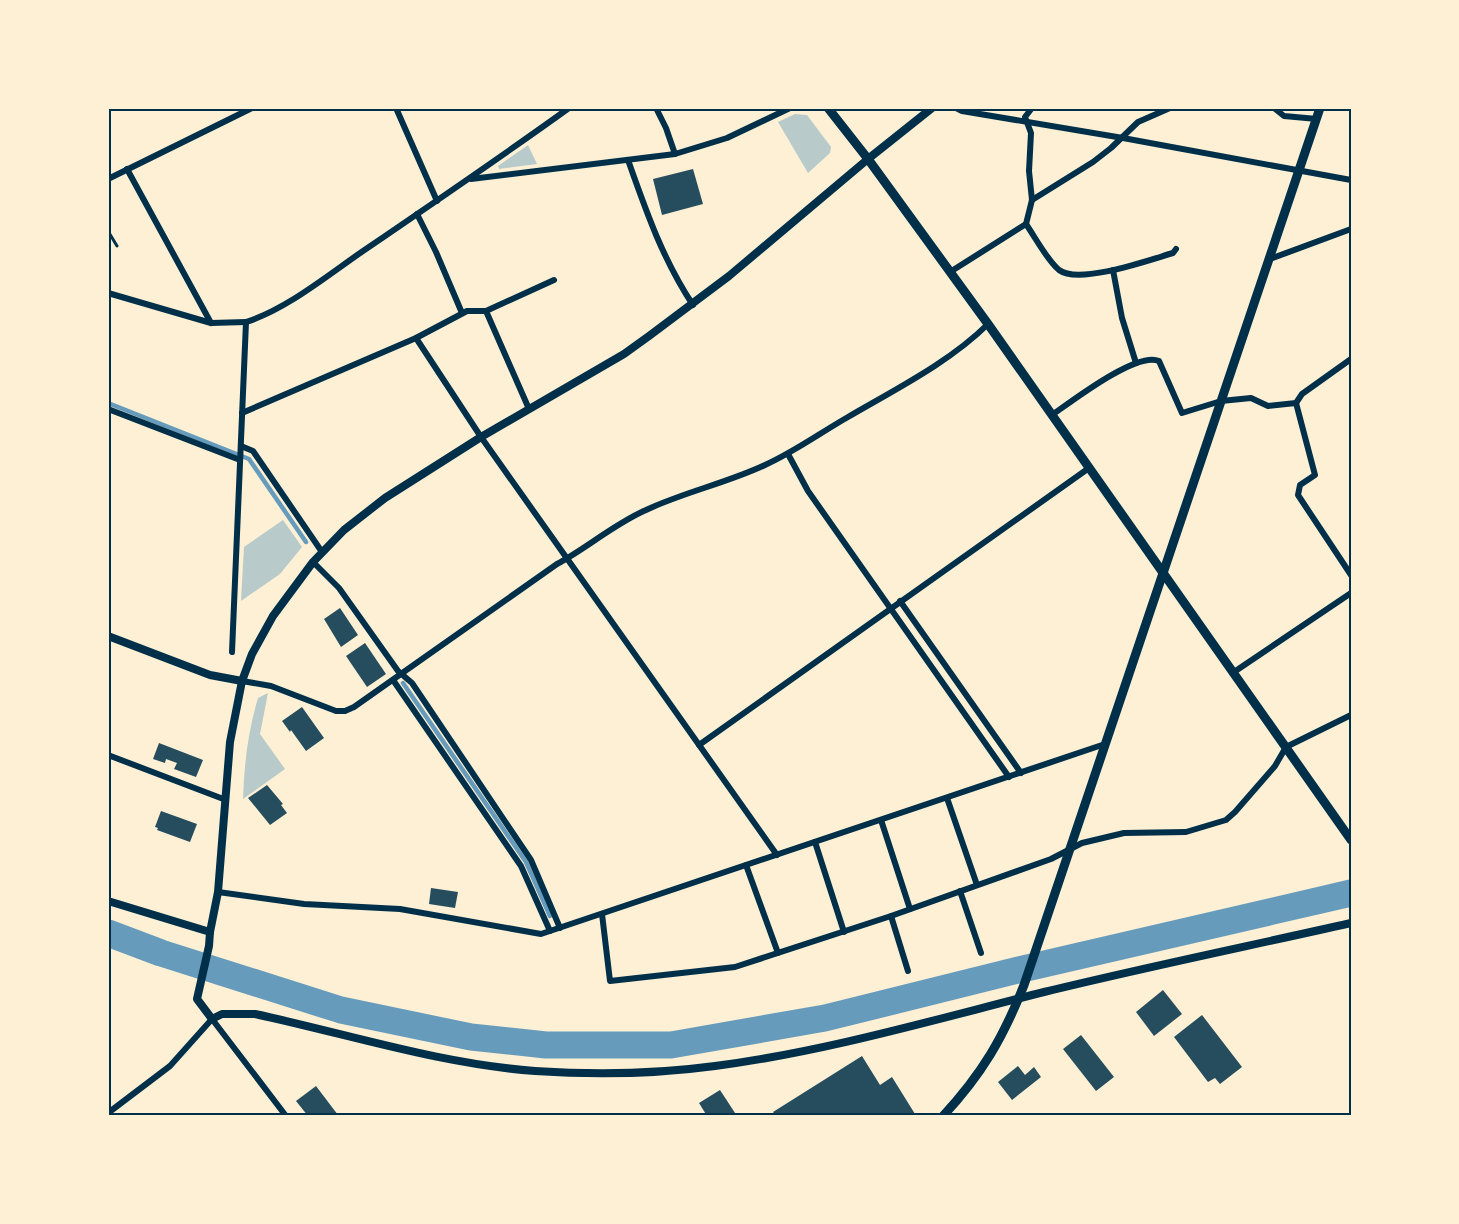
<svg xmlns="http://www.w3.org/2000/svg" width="1459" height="1224" font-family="'Noto Serif',serif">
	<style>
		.green { fill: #b9caca }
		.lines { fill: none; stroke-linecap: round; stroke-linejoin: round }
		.stream { stroke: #669bbc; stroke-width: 4.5 }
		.river { stroke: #669bbc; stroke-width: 27 }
		.building { fill: #264d5e }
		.service { stroke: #003049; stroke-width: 3 }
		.minor { stroke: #003049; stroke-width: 6 }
		.tertiary { stroke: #003049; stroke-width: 8 }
		.secondary { stroke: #003049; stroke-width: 9 }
		.neatline { fill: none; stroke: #003049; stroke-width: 2 }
	</style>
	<rect width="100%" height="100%" fill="#fdf0d5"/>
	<!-- green -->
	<g class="green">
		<polygon points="795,114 807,115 831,147 830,153 808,173 778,122"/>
		<polygon points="528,145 537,164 499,169 498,166"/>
		<polygon points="283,520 302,547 280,574 241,601 244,547"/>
		<path d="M268 693 260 734 285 769 243 799C244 765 248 731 258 698Z"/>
	</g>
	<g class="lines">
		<!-- stream -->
		<g class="stream">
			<polyline points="108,403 249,459 306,542"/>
			<polyline points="403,683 526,862 550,916"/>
		</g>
		<!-- river -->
		<polyline class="river" points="108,933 161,953 341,1010 471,1037 546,1045 671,1045 825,1018 1014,971 1351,893"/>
	</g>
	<!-- building -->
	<g class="building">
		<polygon points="693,169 703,204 662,215 653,179"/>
		<polygon points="340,608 358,635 341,647 324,619"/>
		<polygon points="365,643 386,674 367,687 346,656"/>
		<polygon points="302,707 324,738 306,751 291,730 290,732 282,721"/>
		<polygon points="159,743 203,760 196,777 174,769 177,763 166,759 165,763 153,759"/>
		<polygon points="267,785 283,804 281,805 287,813 270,825 248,798"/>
		<polygon points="161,811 197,824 190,842 157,830 158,828 155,827"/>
		<polygon points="431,888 458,892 455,908 429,904"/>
		<polygon points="1163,990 1182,1014 1154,1036 1136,1012"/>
		<polygon points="1202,1015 1242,1067 1220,1084 1215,1078 1208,1082 1174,1037"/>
		<polygon points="1081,1035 1114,1077 1096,1091 1063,1049"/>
		<polygon points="862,1056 880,1085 892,1077 915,1114 912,1116 776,1116 773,1112"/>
		<polygon points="1018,1066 1025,1075 1034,1067 1041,1077 1012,1100 998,1082"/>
		<polygon points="316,1086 338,1115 336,1116 308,1116 296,1101"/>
		<polygon points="720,1090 737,1116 707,1116 699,1103"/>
	</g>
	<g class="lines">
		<!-- service -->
		<polyline class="service" points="108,231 117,246"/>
		<!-- minor -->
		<g class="minor">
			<polyline points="396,108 437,201"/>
			<polyline points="656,108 666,128 675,154"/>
			<polyline points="956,108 962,111 1123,138 1351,180"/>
			<polyline points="1274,108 1284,116 1317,119"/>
			<path d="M628 160C646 211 663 260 693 305"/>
			<polyline points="127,169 211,323"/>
			<polyline points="108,179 252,108"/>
			<polyline points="471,179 675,154 727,138 790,108"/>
			<polyline points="1032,200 1093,162 1111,148 1138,122 1170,108"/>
			<polyline points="417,214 436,252 462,313"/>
			<path d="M1026 224C1035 237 1047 260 1059 270 1079 285 1149 260 1173 253L1176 249"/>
			<polyline points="1270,259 1351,229"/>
			<polyline points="1113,270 1122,318 1136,363"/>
			<polyline points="950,272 1026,224 1032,200 1029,171 1031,133 1025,117 1032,108"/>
			<polyline points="108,293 211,323 246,322"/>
			<polyline points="486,311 529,409"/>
			<polyline points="416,338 481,437 777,855"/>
			<polyline points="1296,403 1315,475 1300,485 1298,495 1351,575"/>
			<polyline points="108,409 240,460"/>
			<polyline points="242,413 416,338 467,311 486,311 554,280"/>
			<path d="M1052 415C1072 401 1137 351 1159 361L1182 413 1221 401 1251 398 1268 406 1296 403 1302 394 1351 359"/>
			<polyline points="241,446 253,451 322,552"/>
			<polyline points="788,454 808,491 1009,777"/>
			<polyline points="313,562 339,588 398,671 412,683 531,860 560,928"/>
			<polyline points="900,601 1021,773"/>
			<path d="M232 652 246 322C287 309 328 275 363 251 432 204 501 157 569 108"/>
			<polyline points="1234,672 1351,593"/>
			<polyline points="393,680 521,866 550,931"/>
			<path d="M242 681 271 686 336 711H345L354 707 557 564C587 548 614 524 646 510 684 492 727 483 765 465 794 452 820 433 848 417 894 390 950 362 988 324"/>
			<polyline points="699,745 1089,468"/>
			<polyline points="108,755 226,800"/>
			<polyline points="947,798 977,885"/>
			<polyline points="881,820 910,909"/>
			<polyline points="815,842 844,932"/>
			<polyline points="746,865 778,953"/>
			<polyline points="960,891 981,953"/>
			<polyline points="218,892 304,904 400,909 541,934 1105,744"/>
			<polyline points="602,914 610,981 735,967 891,916 1051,859 1082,843 1124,833 1186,832 1226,820 1235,812 1275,766 1286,747 1351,715"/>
			<polyline points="891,916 908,971"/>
			<polyline points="108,1113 170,1066 212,1019 286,1116"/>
		</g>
		<!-- tertiary -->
		<g class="tertiary">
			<polyline points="108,636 210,675 242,681"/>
			<path d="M108 901 210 932 209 946 197 999 212 1019 222 1014H255C348 1034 440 1064 535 1071 595 1075 656 1074 715 1066 824 1052 937 1019 1044 992 1146 967 1249 946 1351 923"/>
			<polyline points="210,932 218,892 230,742 242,681 252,654 273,616 313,562 344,530 385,498 481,437 624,354 649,336 729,276 868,159 932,108"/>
		</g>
		<!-- secondary -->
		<g class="secondary">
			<polyline points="828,108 868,159 988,324 1351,840"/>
			<path d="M943 1116C982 1074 1003 1038 1024 985L1320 108"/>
		</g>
	</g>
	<!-- border -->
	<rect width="1459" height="1224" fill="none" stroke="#fdf0d5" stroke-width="219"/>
	<rect x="110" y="110" width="1240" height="1004" class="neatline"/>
</svg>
